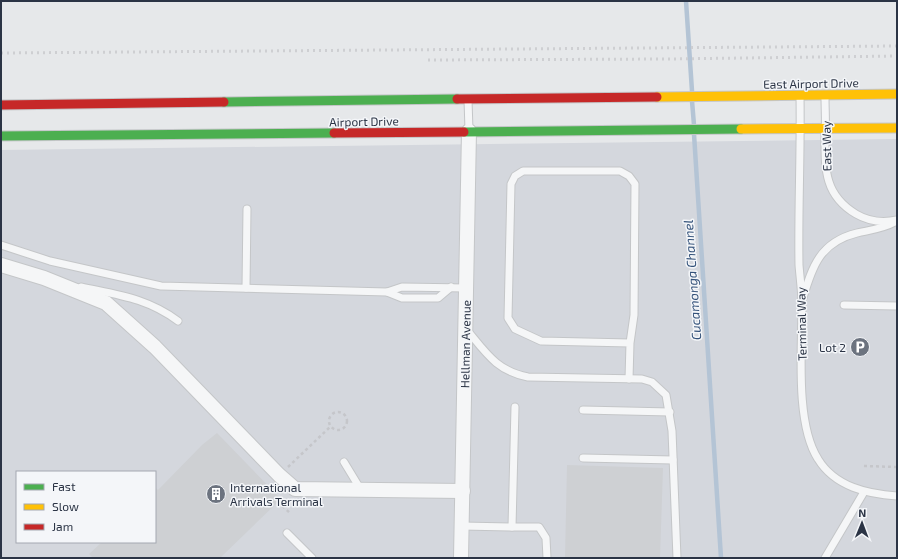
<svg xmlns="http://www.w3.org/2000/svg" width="898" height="559" font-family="'Exo 2',sans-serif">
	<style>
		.built { fill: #d4d7dd; fill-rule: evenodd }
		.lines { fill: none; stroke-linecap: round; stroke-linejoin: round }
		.stream { stroke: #b4c4d5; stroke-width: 4.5 }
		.building { fill: #ced0d3 }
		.lane-casing { stroke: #c4c6c8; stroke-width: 9 }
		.street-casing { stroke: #c4c6c8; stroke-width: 16 }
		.fast-casing { stroke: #c4c6c8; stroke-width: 11 }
		.slow-casing { stroke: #c4c6c8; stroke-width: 11 }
		.jam-casing { stroke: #c4c6c8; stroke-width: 11 }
		.path { stroke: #c5c6ca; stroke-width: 2.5; stroke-dasharray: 3 3; stroke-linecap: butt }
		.lane { stroke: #f5f6f7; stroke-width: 7 }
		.street { stroke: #f5f6f7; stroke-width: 14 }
		.fast { stroke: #4caf50; stroke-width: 9 }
		.slow { stroke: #ffc107; stroke-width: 9 }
		.jam { stroke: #c62828; stroke-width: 9 }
		.rail { stroke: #cecfd2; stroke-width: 3; stroke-dasharray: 2 4; stroke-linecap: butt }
		.labels { text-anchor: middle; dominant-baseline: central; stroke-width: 3; stroke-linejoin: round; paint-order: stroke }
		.street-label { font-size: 12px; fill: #2b3445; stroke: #f4f6f9 }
		.poi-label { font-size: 12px; fill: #2b3445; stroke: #f4f6f9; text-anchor: end }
		.water-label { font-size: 13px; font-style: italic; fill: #34527a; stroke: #f4f6f9 }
	</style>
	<rect width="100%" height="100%" fill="#e6e8ea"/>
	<!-- built -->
	<path class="built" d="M897 139V558H1V150ZM17 472H155V542H17Z"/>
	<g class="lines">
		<!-- stream -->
		<g class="stream">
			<polyline points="686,1 692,91"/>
			<polyline points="692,101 694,125"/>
			<polyline points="694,134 721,558"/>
		</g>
	</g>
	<!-- building -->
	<g class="building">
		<polygon points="217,433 281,499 220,558 93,558 89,554 102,542 155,542 155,487 158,490 202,445"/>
		<polygon points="567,465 663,468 660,558 565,558"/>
	</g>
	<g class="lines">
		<defs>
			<g id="lane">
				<path d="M800 96C801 152 798 209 799 265 800 278 802 291 802 305 802 348 795 423 818 459 835 487 868 494 897 496"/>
				<path d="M825 96C825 110 826 123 825 136 825 169 824 195 856 214 868 221 883 223 897 220"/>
				<polyline points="468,100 469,130"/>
				<polyline points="1,245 50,261 161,286 387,292 402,298 438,298 451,287"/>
				<path d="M81 287C118 295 147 298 178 321"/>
				<polyline points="246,288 247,209"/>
				<polyline points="387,292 402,287 466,288"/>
				<path d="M803 298C812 267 820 242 857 233 870 230 882 229 895 222"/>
				<polyline points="844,305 897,306"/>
				<path d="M467 330C486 353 497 371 528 377L642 379 652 382 666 395 672 431 677 558"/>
				<polyline points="629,379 630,343 634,315 635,184 629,176 620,171 523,171 515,176 511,184 508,318 515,329 541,341 630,343"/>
				<polyline points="583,410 670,412"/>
				<polyline points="583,458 673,460"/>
				<polyline points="344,462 361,490"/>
				<polyline points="462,526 512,527 515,407"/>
				<polyline points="512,527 539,527 546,538 547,558"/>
				<polyline points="287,533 312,558"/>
				<polyline points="825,558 864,492"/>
			</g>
			<g id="street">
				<polyline points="1,265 44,278 106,303 155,347 279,475 295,489 463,491"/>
				<polyline points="461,558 469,131"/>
			</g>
			<g id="fast">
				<polyline points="224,102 457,99"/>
				<polyline points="464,132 741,129"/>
				<polyline points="1,136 334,133"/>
			</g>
			<g id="slow">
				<polyline points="657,97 897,94"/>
				<polyline points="741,129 897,128"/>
			</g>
			<g id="jam">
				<polyline points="457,99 657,97"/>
				<polyline points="1,105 224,102"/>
				<polyline points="334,133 464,132"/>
			</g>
		</defs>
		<!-- lane casing -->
		<use href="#lane" class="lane-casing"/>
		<!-- street casing -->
		<use href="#street" class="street-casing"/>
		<!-- fast casing -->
		<use href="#fast" class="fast-casing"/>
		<!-- slow casing -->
		<use href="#slow" class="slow-casing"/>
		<!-- jam casing -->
		<use href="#jam" class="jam-casing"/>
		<!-- path -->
		<g class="path">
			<circle cx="338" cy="421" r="9"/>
			<polyline points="864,466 897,467"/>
			<polyline points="288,467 331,426"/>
			<polyline points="278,502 291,514"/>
		</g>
		<!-- lane -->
		<use href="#lane" class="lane"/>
		<!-- street -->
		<use href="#street" class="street"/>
		<!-- fast -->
		<use href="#fast" class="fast"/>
		<!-- slow -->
		<use href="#slow" class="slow"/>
		<!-- jam -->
		<use href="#jam" class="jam"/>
		<!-- rail -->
		<g class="rail">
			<polyline points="1,53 897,46"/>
			<polyline points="428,60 668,59 897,56"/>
		</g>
	</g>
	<!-- icons -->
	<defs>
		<symbol id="parking-disc" viewBox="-11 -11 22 22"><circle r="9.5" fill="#6c737f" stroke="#f4f6f9"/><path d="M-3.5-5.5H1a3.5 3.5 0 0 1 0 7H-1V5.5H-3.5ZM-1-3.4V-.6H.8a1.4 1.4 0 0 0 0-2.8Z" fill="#fff"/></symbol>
		<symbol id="building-disc" viewBox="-11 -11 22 22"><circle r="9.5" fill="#6c737f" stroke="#f4f6f9"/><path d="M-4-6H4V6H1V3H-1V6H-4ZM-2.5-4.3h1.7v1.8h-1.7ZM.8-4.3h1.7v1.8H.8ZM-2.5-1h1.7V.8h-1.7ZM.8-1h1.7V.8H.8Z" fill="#fff"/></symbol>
	</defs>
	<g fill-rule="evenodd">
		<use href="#parking-disc" x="849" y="336" width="22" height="22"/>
		<use href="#building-disc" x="205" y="483" width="22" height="22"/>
	</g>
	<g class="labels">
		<!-- street labels -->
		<g class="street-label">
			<text transform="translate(811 83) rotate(-1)">East Airport Drive</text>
			<text transform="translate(364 121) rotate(-1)">Airport Drive</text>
			<text transform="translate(826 146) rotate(-91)">East Way</text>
			<text transform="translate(801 324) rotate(-91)">Terminal Way</text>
			<text transform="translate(465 344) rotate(-89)">Hellman Avenue</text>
		</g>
		<!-- poi labels -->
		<g class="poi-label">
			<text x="846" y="347">Lot 2</text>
			<text x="230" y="487" text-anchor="start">International<tspan x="230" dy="14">Arrivals Terminal</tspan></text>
		</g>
		<!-- water labels -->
		<g class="water-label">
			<text transform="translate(692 280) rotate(-94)">Cucamonga Channel</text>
		</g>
	</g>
	<!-- border -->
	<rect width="898" height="559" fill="none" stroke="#2b3445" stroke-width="4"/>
	<!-- legend -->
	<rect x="16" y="471" width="140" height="72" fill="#f4f6f9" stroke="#a4a8b1"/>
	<rect x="24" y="484" width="20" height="6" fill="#4caf50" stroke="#a4a8b1"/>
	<text x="52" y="491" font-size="12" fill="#2b3445">Fast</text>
	<rect x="24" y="504" width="20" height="6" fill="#ffc107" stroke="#a4a8b1"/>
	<text x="52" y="511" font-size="12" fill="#2b3445">Slow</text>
	<rect x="24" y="524" width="20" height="6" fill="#c62828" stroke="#a4a8b1"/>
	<text x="52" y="531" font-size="12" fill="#2b3445">Jam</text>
	<!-- north arrow -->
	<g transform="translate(862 523) rotate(1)" stroke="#f4f6f9" stroke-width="3" paint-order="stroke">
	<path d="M0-3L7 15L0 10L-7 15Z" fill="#2b3445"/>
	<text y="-6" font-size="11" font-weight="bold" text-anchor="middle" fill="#2b3445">N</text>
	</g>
</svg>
